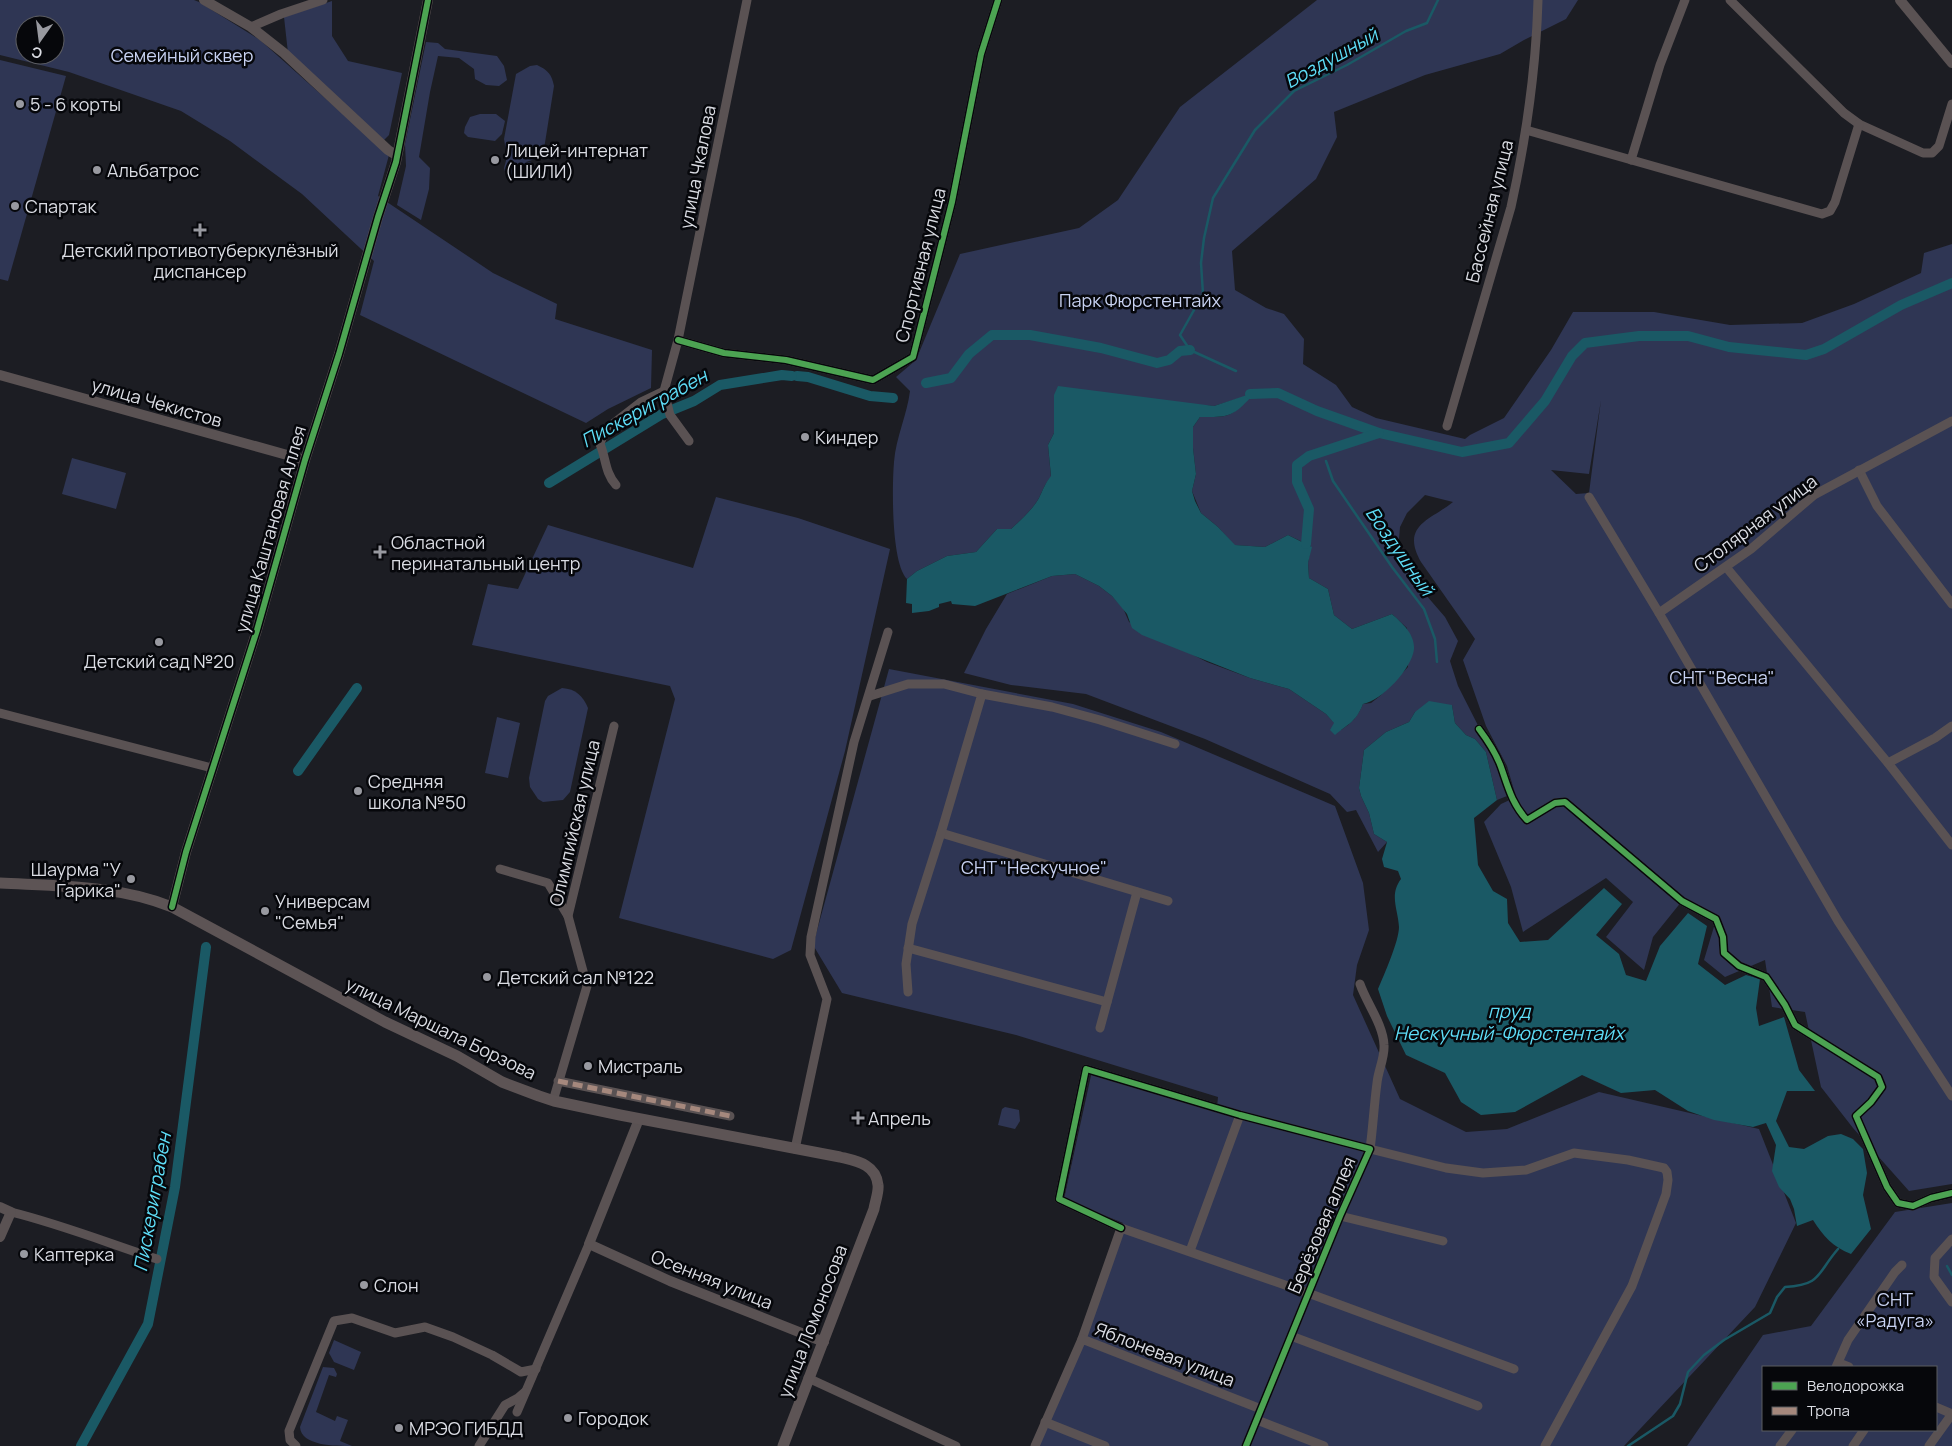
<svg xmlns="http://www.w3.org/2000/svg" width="1952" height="1446" font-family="Manrope,sans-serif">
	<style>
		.green { fill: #2f3654; fill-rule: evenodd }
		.water { fill: #1a5965 }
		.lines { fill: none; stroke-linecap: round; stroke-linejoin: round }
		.stream { stroke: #1a5965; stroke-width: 2.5 }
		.canal { stroke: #1a5965; stroke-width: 10 }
		.minor { stroke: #5a5253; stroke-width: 9 }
		.tertiary { stroke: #5a5253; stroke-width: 10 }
		.secondary { stroke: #5d5455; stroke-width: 11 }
		.quiet { stroke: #a5887d; stroke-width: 5; stroke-dasharray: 10 5; stroke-linecap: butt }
		.cycleway-casing { stroke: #06070b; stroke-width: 9 }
		.cycleway { stroke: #4ca352; stroke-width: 6 }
		.poi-dot { fill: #9899a0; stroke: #06070b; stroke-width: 2 }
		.labels { text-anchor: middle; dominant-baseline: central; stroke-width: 5; stroke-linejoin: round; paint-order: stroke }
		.park-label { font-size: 18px; fill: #c8d2f2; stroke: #06070b }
		.poi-label { font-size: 18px; fill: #dadce3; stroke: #06070b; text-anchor: start }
		.street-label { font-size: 18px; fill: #dadce3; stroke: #06070b }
		.water-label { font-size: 19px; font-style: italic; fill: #5eddf7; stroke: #06070b }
	</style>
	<rect width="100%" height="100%" fill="#1c1d23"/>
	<!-- green -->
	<g class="green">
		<path d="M0 0H194L199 2 260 40 389 155 378 196 493 273 557 304 555 319 652 350 651 388 608 409 586 423 360 315 374 261 302 194 230 141 181 111 69 72 0 55ZM25 25H55V55H25Z"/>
		<path d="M1317 0H1578L1566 19 1524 40 1500 54 1425 75 1334 112 1337 137 1316 179 1232 251 1235 290 1266 308 1284 314 1304 339 1303 364 1336 385 1352 407 1376 418 1465 439 1470 435 1504 418 1551 350 1573 312H1654L1730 325 1802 323 1854 304 1921 273 1924 253 1952 244V1184L1909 1191 1853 1128 1821 1087 1805 1012 1772 1007 1765 960 1725 977 1704 960 1716 920 1682 901 1653 937 1644 970 1606 937 1633 902 1606 878 1523 932 1511 887 1484 822 1501 804 1516 797 1507 766 1486 726 1463 660 1475 639 1421 562C1400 525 1431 520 1453 502L1425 495 1407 513 1400 527 1398 551 1426 595 1445 617 1458 641 1450 661 1458 686 1490 749 1507 796 1497 800 1486 752 1475 739 1466 735 1455 723 1452 705 1415 712 1409 722 1386 732 1364 750 1359 788 1361 796 1369 813 1374 834 1387 842 1378 852 1356 810 1347 812 1330 794 1205 739 1086 694 1011 685 964 673 986 629 1007 594 1052 576 1075 574 1099 586 1112 596 1123 608 1129 622 1207 662 1250 678 1289 689 1326 714 1341 730C1352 723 1358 716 1363 704L1371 703 1380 696 1408 667 1407 628 1392 614 1352 629 1334 615 1328 589 1309 578 1308 563 1311 546 1288 535 1265 547 1234 545 1218 527 1201 513 1192 491 1196 474 1193 448V427L1200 417C1229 417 1230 418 1250 397V395L1214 406 1054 395V433L1048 445 1051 477C1045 483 1043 490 1039 498 1032 510 1021 520 1011 529H997L976 552 947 556 917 571 907 579C891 563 892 486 894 462 896 437 907 415 910 391L896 377 916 360 960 254 1079 228 1118 200 1180 107ZM1601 400 1589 493 1576 494 1551 470 1589 474Z"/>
		<polygon points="332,1 332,36 348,61 402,73 389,135 384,140 288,53 284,17"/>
		<polygon points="426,42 438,43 445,49 497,56 504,66 507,80 499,86 486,85 475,79 474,69 459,58 438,56 430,92 419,157 430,168 429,189 421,220 397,205 406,166 405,144"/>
		<polygon points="0,60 66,76 8,281 0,279"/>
		<path d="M537 65C548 70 552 75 554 86L544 149 535 159 526 162H531L536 169 535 176 532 180 506 175 504 168 507 157 504 139 516 74 530 66Z"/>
		<polygon points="480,114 496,114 505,121 502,134 495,141 468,137 464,133 465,127 470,117"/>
		<polygon points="72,458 126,473 116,509 62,494"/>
		<polygon points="716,497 798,518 890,549 845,751 791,950 773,959 619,918 675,699 670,686 472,645 488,584 518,589 548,525 693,568"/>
		<polygon points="889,669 1073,704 1161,732 1335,806 1363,883 1369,930 1357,965 1353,995 1400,1099 1466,1132 1507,1129 1599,1092 1759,1129 1796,1223 1755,1307 1624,1446 1038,1446 1123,1223 1064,1199 1092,1071 1217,1107 1218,1097 1016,1035 842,993 813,945"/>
		<path d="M562 688C576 689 583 696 588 708L570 792 563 800 543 802 538 799 530 787 529 778 545 701 548 696Z"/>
		<polygon points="497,717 520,723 508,778 485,773"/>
		<polygon points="1005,1107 1019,1110 1020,1121 1015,1129 998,1125 1002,1109"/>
		<path d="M1952 1203V1446H1687L1763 1335 1811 1326 1895 1212ZM1763 1367H1936V1430H1763Z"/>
		<polygon points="334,1340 361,1352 354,1370 334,1362 329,1353"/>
		<path d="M323 1367 334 1368 337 1374 336 1377 329 1375 316 1412 335 1421 337 1416 348 1420 340 1441 352 1446C335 1446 301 1446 300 1427Z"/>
	</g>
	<!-- water -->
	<g class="water">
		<path d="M1058 386 1214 406 1250 394 1251 397C1232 418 1227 417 1200 417L1193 427V448L1196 474 1192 491 1195 501 1201 513 1218 527 1235 545 1265 547 1288 535 1312 547 1308 563 1309 578 1328 589 1334 615 1352 629 1392 614C1402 623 1415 634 1414 649 1412 669 1381 701 1363 704 1356 722 1348 724 1335 735L1330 730 1334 723 1326 714 1289 689 1250 678 1142 635 1132 628 1127 614 1112 596 1099 586 1075 574 1052 576 975 606 952 604 951 601 939 604V607L929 611 912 613V604L906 603 907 579 917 571 947 556 976 552 997 529H1011C1021 520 1032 510 1039 498 1043 490 1045 483 1051 476L1048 445 1054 433V395Z"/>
		<path d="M1429 701 1452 705 1455 723 1466 735 1475 739 1486 752 1497 800 1474 818 1478 865 1493 891 1507 899 1508 923 1520 942 1548 940 1604 888 1622 904 1596 935 1619 954 1626 975 1646 981 1660 946 1688 913 1707 926 1698 964 1725 985 1746 975 1760 979 1756 1008 1759 1026 1784 1017 1799 1070 1815 1091H1787L1776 1121 1789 1147 1804 1149 1828 1136 1841 1134 1853 1139 1863 1149 1867 1173 1863 1195 1871 1229 1851 1254C1833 1247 1823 1236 1813 1220L1797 1226 1794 1209 1790 1199 1779 1187 1772 1171 1776 1145 1766 1123 1753 1127 1714 1120 1688 1111 1655 1090 1621 1093 1582 1075 1515 1112 1481 1115 1461 1102 1445 1073 1406 1055 1387 1016 1378 989C1384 975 1399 941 1399 927 1398 909 1389 895 1401 879L1398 871 1384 867 1382 859 1387 842 1374 834 1369 813 1361 796 1359 788 1364 750 1386 732 1409 722 1415 712Z"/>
	</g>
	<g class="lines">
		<!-- stream -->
		<g class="stream">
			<polyline points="1236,371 1190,350 1180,335 1203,294 1201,263 1204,238 1213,198 1255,130 1294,91 1347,65 1406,31 1427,23 1438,0"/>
			<polyline points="1326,461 1333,481 1392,567 1424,609 1435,639 1437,662"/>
			<polyline points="1947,1266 1952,1275"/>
			<path d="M1628 1446 1673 1416 1680 1404 1688 1372 1704 1355 1724 1340 1770 1313 1777 1297 1785 1287C1822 1285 1817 1273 1838 1249"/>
		</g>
		<!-- canal -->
		<g class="canal">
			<polyline points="797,376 808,377 870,396 893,398"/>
			<polyline points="926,383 951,378 969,354 992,335 1030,335 1101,348 1157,363 1169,360 1180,351 1190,350"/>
			<polyline points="1250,394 1278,393 1317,411 1379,433 1462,452 1509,443 1545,401 1572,356 1585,343 1639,336 1688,336 1729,347 1806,355 1824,349 1901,305 1952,283"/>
			<polyline points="549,483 662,414 694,401 720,385 782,375 792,376"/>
			<polyline points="1306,544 1309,509 1297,482 1297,465 1309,456 1379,433"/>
			<polyline points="298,771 357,688"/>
			<polyline points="81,1446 148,1324 175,1187 206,947"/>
		</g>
		<!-- minor -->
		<g class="minor">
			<polyline points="1730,0 1844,113 1859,124 1923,153 1932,153 1939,146 1952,104"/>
			<polyline points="251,27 281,14 323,0"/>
			<polyline points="1526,130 1822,214 1830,211 1835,202 1859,124"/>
			<polyline points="1631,160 1660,65 1685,0"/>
			<polyline points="678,340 724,353 786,360 873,380 913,357 952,202 981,54 998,0"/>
			<path d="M1447 426 1511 207C1526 139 1536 69 1538 0"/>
			<polyline points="689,441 670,415 664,391 678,340 747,0"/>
			<polyline points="1859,470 1877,506 1952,604"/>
			<path d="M616 485C605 473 606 458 600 444L605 430 641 402 664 391"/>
			<polyline points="1589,497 1659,613 1838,921 1952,1096"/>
			<polyline points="1726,567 1888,763 1952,845"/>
			<polyline points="1659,613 1751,549 1814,495 1952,421"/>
			<polyline points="870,696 908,684 944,684 982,694"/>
			<polyline points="0,713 212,768"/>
			<path d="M1479 729C1488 741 1496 753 1501 767 1508 787 1512 804 1527 820L1555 803 1565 802 1682 901 1716 919 1723 937 1724 953 1739 966 1766 977 1785 1005 1795 1025 1878 1077 1882 1087 1871 1102 1856 1116 1887 1187 1898 1203 1913 1206 1931 1198 1952 1193"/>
			<polyline points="1888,763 1935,738 1952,726"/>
			<polyline points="941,833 1168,901"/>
			<polyline points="500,869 548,883 568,916"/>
			<polyline points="908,948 1107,1002"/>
			<path d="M1360 984C1367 1004 1383 1024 1384 1045 1385 1057 1378 1071 1377 1083 1374 1105 1373 1127 1370 1149L1446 1168 1483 1173 1526 1170 1574 1153 1628 1160 1664 1168 1667 1172 1668 1180 1666 1194 1632 1286 1545 1446"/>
			<polyline points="908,992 906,964 912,924 941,833 982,694 1052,707 1100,720 1175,744"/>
			<polyline points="1100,1028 1137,892"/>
			<polyline points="558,1081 730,1116"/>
			<polyline points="553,1101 587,986 568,916 614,726"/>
			<polyline points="795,1149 827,999 810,955 811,937 854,742 888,632"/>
			<path d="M11 1212C60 1224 108 1243 157 1259"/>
			<polyline points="1340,1216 1443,1241"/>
			<polyline points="1121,1228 1059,1199 1086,1069 1240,1115 1370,1149 1340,1216 1246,1446"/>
			<polyline points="1952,1239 1935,1258 1934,1277 1952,1302"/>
			<polyline points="1190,1251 1240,1115"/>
			<polyline points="1291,1336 1478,1406"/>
			<polyline points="1082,1339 1121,1228 1308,1293 1514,1369"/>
			<polyline points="1839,1363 1849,1367"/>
			<polyline points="1836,1367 1848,1340 1895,1272 1902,1265"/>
			<polyline points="808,1378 956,1446"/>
			<polyline points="1936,1407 1952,1414"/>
			<polyline points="517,1412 589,1244"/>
			<polyline points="1257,1420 1324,1446"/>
			<polyline points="1045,1422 1105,1446"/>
			<polyline points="296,1446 290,1440 289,1431 334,1321 352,1318 395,1333 425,1327 453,1337 492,1355 521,1372 536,1369"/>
			<polyline points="479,1446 505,1405 518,1398 525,1392"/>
			<polyline points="1035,1446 1082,1339 1261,1409"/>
			<polyline points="1780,1446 1792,1430"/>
			<polyline points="1853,1446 1864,1430"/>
			<polyline points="1929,1446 1952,1414"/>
		</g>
		<!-- tertiary -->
		<g class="tertiary">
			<polyline points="204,0 251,27 284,53 388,150 396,155"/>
			<polyline points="1900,0 1952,63"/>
			<polyline points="0,375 305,460"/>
			<polyline points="172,907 186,852 257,630 305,460 339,354 378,217 396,162 428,0"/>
			<polyline points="639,1119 589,1244 670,1281 824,1342"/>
			<polyline points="0,1207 11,1212 0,1237"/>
		</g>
		<!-- secondary -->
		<path class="secondary" d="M0 883C57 886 118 885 172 907L385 1022 457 1056 502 1082 539 1096 554 1101 620 1115 840 1157C856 1161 876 1164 878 1185 879 1192 875 1202 874 1209L783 1446"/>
		<!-- quiet -->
		<polyline class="quiet" points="558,1081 730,1116"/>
		<defs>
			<g id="cycleway">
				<polyline points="678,340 724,353 786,360 873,380 913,357 952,202 981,54 998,0"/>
				<path d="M1479 729C1488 741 1496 753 1501 767 1508 787 1512 804 1527 820L1555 803 1565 802 1682 901 1716 919 1723 937 1724 953 1739 966 1766 977 1785 1005 1795 1025 1878 1077 1882 1087 1871 1102 1856 1116 1887 1187 1898 1203 1913 1206 1931 1198 1952 1193"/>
				<polyline points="172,907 186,852 257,630 305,460 339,354 378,217 396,162 428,0"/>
				<polyline points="1121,1228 1059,1199 1086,1069 1240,1115 1370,1149 1340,1216 1246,1446"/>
			</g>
		</defs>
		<!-- cycleway casing -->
		<use href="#cycleway" class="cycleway-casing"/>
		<!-- cycleway -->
		<use href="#cycleway" class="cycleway"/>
	</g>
	<!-- markers -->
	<g class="poi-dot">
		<circle cx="20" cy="104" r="5"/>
		<circle cx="495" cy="160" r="5"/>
		<circle cx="97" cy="170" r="5"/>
		<circle cx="15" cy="206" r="5"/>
		<path d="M197.5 222.5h5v5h5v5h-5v5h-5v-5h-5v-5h5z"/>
		<circle cx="805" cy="437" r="5"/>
		<path d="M377.5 544.5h5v5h5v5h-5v5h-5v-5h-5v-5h5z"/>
		<circle cx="159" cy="642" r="5"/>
		<circle cx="358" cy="791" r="5"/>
		<circle cx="131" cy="879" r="5"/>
		<circle cx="265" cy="911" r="5"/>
		<circle cx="487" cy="977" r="5"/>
		<circle cx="588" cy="1066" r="5"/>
		<path d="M855.5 1110.5h5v5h5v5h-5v5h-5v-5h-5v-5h5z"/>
		<circle cx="24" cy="1254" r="5"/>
		<circle cx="364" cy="1285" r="5"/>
		<circle cx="568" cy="1418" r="5"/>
		<circle cx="399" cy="1428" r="5"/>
	</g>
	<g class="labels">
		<!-- park labels -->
		<g class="park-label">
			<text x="182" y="55">Семейный сквер</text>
			<text x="1140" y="300">Парк Фюрстентайх</text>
			<text x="1722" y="677">СНТ "Весна"</text>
			<text x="1034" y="867">СНТ "Нескучное"</text>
			<text x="1895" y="1299">СНТ<tspan x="1895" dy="21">«Радуга»</tspan></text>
		</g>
		<!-- poi labels -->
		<g class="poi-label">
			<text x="30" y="104">5 - 6 корты</text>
			<text x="505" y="150">Лицей-интернат<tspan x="505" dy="21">(ШИЛИ)</tspan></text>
			<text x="107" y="170">Альбатрос</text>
			<text x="25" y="206">Спартак</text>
			<text x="200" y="250" text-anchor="middle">Детский противотуберкулёзный<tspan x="200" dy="21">диспансер</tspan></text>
			<text x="815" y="437">Киндер</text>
			<text x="391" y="542">Областной<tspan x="391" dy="21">перинатальный центр</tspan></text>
			<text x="159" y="661" text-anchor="middle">Детский сад №20</text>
			<text x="368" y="781">Средняя<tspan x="368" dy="21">школа №50</tspan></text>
			<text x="121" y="869" text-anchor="end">Шаурма "У<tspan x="121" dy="21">Гарика"</tspan></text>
			<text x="275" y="901">Универсам<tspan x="275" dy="21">"Семья"</tspan></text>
			<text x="497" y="977">Детский сал №122</text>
			<text x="598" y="1066">Мистраль</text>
			<text x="868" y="1118">Апрель</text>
			<text x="34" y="1254">Каптерка</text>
			<text x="374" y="1285">Слон</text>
			<text x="578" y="1418">Городок</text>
			<text x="409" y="1428">МРЭО ГИБДД</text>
		</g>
		<!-- street labels -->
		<g class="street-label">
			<text transform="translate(697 167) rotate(-79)">улица Чкалова</text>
			<text transform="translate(1489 211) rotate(-76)">Бассейная улица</text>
			<text transform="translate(920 265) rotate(-76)">Спортивная улица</text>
			<text transform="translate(157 402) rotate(16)">улица Чекистов</text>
			<text transform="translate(1755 523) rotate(-37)">Столярная улица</text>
			<text transform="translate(270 529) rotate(-74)">улица Каштановая Аллея</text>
			<text transform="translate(574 823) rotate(-77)">Олимпийская улица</text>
			<text transform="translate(441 1028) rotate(26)">улица Маршала Борзова</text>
			<text transform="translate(1321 1225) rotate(-67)">Берёзовая аллея</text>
			<text transform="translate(712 1279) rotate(22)">Осенняя улица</text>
			<text transform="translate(812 1321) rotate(-69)">улица Ломоносова</text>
			<text transform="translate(1165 1354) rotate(21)">Яблоневая улица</text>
		</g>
		<!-- water labels -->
		<g class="water-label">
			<text transform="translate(1331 58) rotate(-29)">Воздушный</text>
			<text transform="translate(644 408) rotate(-29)">Пискериграбен</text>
			<text transform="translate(1400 551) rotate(55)">Воздушный</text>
			<text x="1509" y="1011">пруд<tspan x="1509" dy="22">Нескучный-Фюрстентайх</tspan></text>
			<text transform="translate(152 1202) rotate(-80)">Пискериграбен</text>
		</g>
	</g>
	<!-- legend -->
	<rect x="1762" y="1366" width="175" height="65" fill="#06070b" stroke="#5b5c61"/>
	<rect x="1772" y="1382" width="25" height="8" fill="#4ca352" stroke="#5b5c61"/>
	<text x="1807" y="1391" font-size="15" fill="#dadce3">Велодорожка</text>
	<rect x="1772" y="1407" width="25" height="8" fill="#a5887d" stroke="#5b5c61"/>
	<text x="1807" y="1416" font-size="15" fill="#dadce3">Тропа</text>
	<!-- north arrow -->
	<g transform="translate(40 40) rotate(194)"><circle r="24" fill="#06070b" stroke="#5b5c61"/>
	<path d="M0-4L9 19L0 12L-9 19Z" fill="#9899a0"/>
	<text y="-8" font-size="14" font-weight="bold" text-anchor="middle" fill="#dadce3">С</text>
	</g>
</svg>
